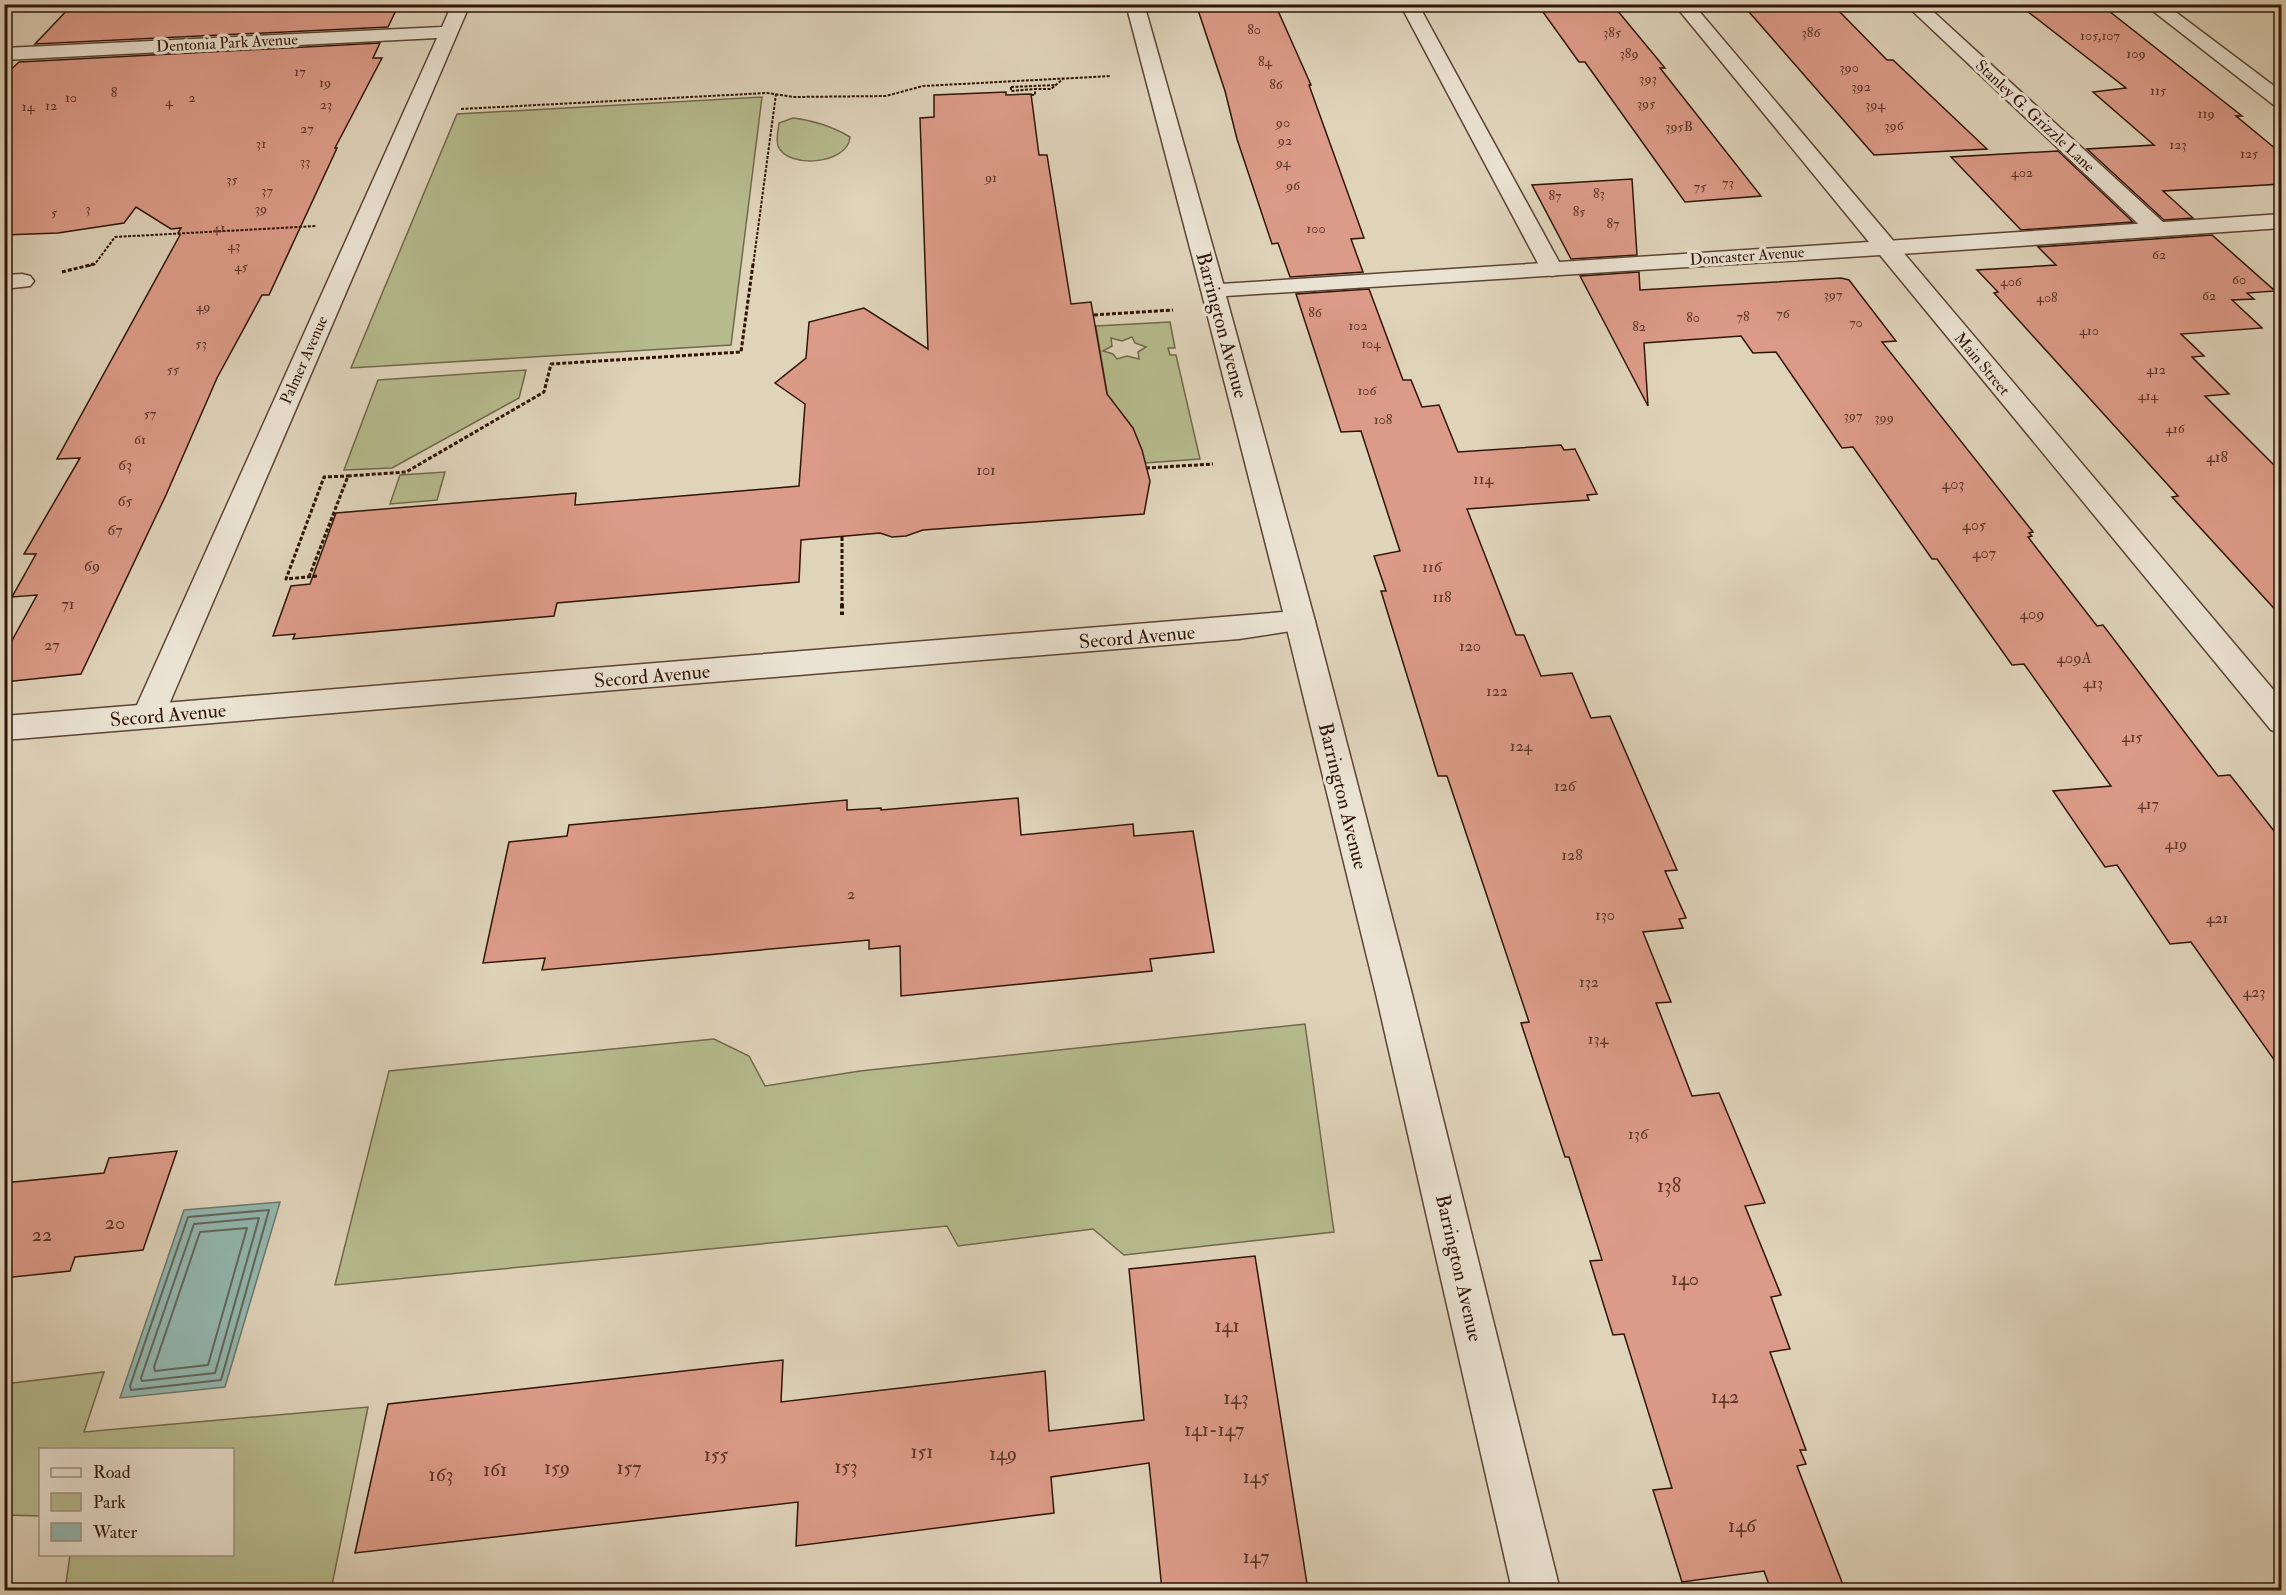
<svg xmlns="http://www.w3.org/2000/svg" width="2286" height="1595" font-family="'IM FELL Double Pica',serif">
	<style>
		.green { fill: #b5bb8d; stroke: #72684a; stroke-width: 1.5; fill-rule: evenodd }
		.water { fill: #93b8b0; stroke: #6b776c; stroke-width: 1.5 }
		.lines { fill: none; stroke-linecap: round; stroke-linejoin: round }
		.shore { stroke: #62665c; stroke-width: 2 }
		.building { fill: #dc9b88; stroke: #301507; stroke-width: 1.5 }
		.service-casing { stroke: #5c4434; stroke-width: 3 }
		.minor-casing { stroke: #5c4434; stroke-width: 3 }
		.tertiary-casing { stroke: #5c4434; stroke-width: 3 }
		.path-far2 { stroke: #301507; stroke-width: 2; stroke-dasharray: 3 1.5; stroke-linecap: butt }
		.path-far1 { stroke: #301507; stroke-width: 3; stroke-dasharray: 4 2; stroke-linecap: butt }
		.path { stroke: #301507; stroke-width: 4; stroke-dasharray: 4.5 3; stroke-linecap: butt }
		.service { fill: #eae2d2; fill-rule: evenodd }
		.minor { fill: #eae2d2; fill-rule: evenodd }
		.tertiary { fill: #eae2d2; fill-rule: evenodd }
		.labels { text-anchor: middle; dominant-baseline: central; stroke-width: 6; stroke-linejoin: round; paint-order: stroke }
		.far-number-label { font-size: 14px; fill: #5b3627 }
		.far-street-label { font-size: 16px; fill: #301507; stroke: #eae2d2 }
		.number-label { font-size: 16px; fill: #5b3627 }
		.street-label { font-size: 20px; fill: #301507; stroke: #eae2d2 }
		.near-number-label { font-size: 20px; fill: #5b3627 }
	</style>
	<rect width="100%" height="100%" fill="#dfd3ba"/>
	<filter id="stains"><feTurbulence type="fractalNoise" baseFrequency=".00333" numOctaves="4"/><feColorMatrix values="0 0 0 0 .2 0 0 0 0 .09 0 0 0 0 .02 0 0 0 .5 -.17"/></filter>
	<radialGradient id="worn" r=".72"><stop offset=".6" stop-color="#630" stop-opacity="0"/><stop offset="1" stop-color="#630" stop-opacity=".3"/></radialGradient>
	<!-- green -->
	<g class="green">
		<polygon points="762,97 731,345 351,368 457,114"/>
		<path d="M793 118C812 120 834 127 850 137 848 165 787 169 778 146 776 140 778 130 779 123Z"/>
		<path d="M1170 322 1175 348H1168L1170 355H1176L1200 459 1145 463 1112 423 1096 326ZM1132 337 1135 343 1146 347 1138 352 1139 359 1127 356 1117 359 1113 354 1103 351 1112 346 1111 338 1122 341Z"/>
		<polygon points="526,370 519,398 392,468 344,470 378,380"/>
		<polygon points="445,472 437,500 390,504 400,475"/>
		<polygon points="1305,1024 1334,1232 1124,1255 1093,1229 958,1246 947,1226 335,1285 389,1071 714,1039 749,1056 765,1086 860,1071"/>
		<polygon points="104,1372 84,1432 368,1407 331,1590 65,1590 70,1555 232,1554 232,1450 40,1450 40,1516 5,1515 5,1384"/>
	</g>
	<!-- water -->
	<polygon class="water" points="280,1202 225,1387 120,1398 184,1210"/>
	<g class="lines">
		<!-- shore -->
		<g class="shore">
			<polygon points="269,1210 221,1380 131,1390 130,1386 188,1217"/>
			<polygon points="259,1218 215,1373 142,1381 141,1378 194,1224"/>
			<polygon points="247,1228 208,1365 155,1371 154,1367 200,1232"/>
		</g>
	</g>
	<!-- building -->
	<g class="building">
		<polygon points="73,4 399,4 388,27 35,44"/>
		<polygon points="1196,4 1275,4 1311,85 1309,85 1364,238 1351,239 1363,272 1290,277 1278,243 1272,244 1237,139 1225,91"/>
		<polygon points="1593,4 1612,4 1665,68 1660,68 1761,196 1685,202 1585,62 1579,62 1540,8"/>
		<polygon points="1742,4 1832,4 1887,60 1893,60 1987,149 1874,155"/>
		<polygon points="2018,4 2100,4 2242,116 2236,116 2282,154 2282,184 2163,191 2193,218 2164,220 2087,149 2154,145 2093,92 2126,88"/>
		<polygon points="380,43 373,58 382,58 335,148 337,148 269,295 262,295 217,378 166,495 81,674 4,682 4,655 37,595 12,597 36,554 24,554 80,458 57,459 180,235 178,233 181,228 171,229 136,207 124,223 58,233 4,235 4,76 19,62"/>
		<polygon points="1006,92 1006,95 1031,94 1039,155 1047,155 1071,304 1091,302 1107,394 1133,428 1142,450 1150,481 1144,514 923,530 906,536 892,537 880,533 801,540 799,582 557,603 554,616 293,639 295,634 273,636 291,586 310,584 336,513 576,493 575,505 799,486 805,404 775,383 806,358 809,322 864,308 928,349 920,118 934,117 934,95"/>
		<polygon points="2058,151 2133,222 2021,230 1951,157"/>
		<polygon points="1632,179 1637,255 1571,259 1532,185"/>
		<polygon points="2212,235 2275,291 2247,293 2254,299 2232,300 2262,328 2181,334 2204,356 2192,357 2229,394 2205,396 2282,473 2282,617 2172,497 2178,496 1994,293 1998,292 1977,270 2056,265 2038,247"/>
		<polygon points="1639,272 1640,290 1841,278 1849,280 1896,341 1882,342 2033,532 2029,533 2032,536 2028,537 2097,626 2103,625 2218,776 2230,775 2282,841 2282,1071 2191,942 2170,944 2117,865 2105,867 2053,791 2111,786 2024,664 2012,665 1937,559 1932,559 1853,447 1842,448 1776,352 1753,353 1741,336 1644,343 1648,406 1580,276"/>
		<polygon points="1369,289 1403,380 1411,380 1422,407 1439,405 1458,452 1561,445 1564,450 1575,449 1597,494 1587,495 1589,500 1467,509 1516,635 1524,635 1541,676 1572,673 1591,718 1610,716 1677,870 1665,871 1686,918 1679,919 1683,928 1643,932 1671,1002 1656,1003 1692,1096 1719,1093 1765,1203 1745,1206 1781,1295 1771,1297 1790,1349 1770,1352 1806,1450 1800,1450 1806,1464 1797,1466 1845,1590 1771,1590 1764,1571 1682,1582 1653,1490 1672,1488 1624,1334 1613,1335 1590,1261 1602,1260 1569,1157 1565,1157 1521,1023 1529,1022 1447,776 1438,776 1381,591 1386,591 1374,556 1400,551 1361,431 1341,432 1296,294"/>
		<polygon points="1018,798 1021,835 1133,824 1134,836 1193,831 1214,952 1150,959 1152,971 901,996 900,946 869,949 869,940 542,970 545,958 483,963 509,842 567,836 569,825 847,800 847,810 881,808 881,810"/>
		<polygon points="177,1151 143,1250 75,1257 70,1271 4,1278 4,1183 104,1173 109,1158"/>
		<polygon points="1255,1256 1308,1590 1162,1590 1149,1463 1051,1477 1054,1513 796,1546 798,1502 355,1553 388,1404 783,1360 781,1402 1045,1371 1049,1431 1144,1420 1129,1269"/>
	</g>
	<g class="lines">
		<defs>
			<g id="service">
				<polygon points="1400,4 1418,4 1563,269 1560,274 1552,276 1544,274 1541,269"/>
				<polygon points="1905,4 1925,4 2164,223 2167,228 2164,233 2156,235 2148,233"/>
			</g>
			<g id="minor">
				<polygon points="452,4 470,4 164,716 159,724 148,728 137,724 132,716 437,38 4,60 4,48 442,27"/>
				<polygon points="1126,4 1144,4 1225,290 1221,295 1213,297 1205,295 1201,290"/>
				<polygon points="2144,4 2165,4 2282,92 2282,108 2275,106"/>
				<polygon points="2282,214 2282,228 1886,255 1878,253 1875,248 1878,243 1886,241"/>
				<polygon points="22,274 30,276 34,281 30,286 4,289 4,275"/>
				<polygon points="1300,610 1310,614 1315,621 1412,994 1560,1590 1512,1590 1376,994 1285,621 1290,614"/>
			</g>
			<polygon id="tertiary" points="1674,4 1693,4 2282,700 2282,734 2271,730 1880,255 1226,296 1315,621 1310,628 1239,639 4,740 4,716 1283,612 1201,290 1205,285 1869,242"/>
		</defs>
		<!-- service casing -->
		<use href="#service" class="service-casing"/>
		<!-- minor casing -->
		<use href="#minor" class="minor-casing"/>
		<!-- tertiary casing -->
		<use href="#tertiary" class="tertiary-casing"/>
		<!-- path-far2 -->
		<g class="path-far2">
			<polyline points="1011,87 1056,85"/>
			<polyline points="1011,87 1011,91 1035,89"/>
			<polyline points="1031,95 1035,95 1035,89 1051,89 1063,79"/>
			<polyline points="461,109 767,93 794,97 886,96 923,86 1111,76"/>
			<polyline points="88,266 95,264 115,237 316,226"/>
			<polyline points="753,266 776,94"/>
		</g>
		<!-- path-far1 -->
		<g class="path-far1">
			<polyline points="62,272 94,264"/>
			<polyline points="1094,315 1173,310"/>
			<polyline points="1146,468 1213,464"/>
			<polyline points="842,537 842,605"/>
			<polyline points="317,576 286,579 324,477 348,476"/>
			<polyline points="309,577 348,476 406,472 544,392 551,364 741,352 753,264"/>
		</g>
		<!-- path -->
		<polyline class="path" points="842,604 842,615"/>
		<!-- service -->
		<use href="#service" class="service"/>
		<!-- minor -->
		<use href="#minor" class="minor"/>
		<!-- tertiary -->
		<use href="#tertiary" class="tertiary"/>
	</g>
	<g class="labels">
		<!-- far-number labels -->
		<g class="far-number-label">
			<text x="1254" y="29">80</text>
			<text x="1612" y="32">385</text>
			<text x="1811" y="32">386</text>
			<text x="2100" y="35">105,107</text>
			<text x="1629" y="53">389</text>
			<text x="2136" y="53">109</text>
			<text x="1265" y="61">84</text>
			<text x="1849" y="67">390</text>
			<text x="300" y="71">17</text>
			<text x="1648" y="78">393</text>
			<text x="325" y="82">19</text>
			<text x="1276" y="84">86</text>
			<text x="1861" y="86">392</text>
			<text x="2158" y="90">115</text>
			<text x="114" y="92">8</text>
			<text x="71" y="97">10</text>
			<text x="192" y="97">2</text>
			<text x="169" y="101">4</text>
			<text x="1646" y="103">395</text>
			<text x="326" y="104">23</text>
			<text x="1875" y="104">394</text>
			<text x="51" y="105">12</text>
			<text x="28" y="106">14</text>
			<text x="2206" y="113">119</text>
			<text x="1283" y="122">90</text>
			<text x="1894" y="125">396</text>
			<text x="1679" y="126">395B</text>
			<text x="307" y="128">27</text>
			<text x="1285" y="140">92</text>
			<text x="261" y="143">31</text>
			<text x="2178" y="144">123</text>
			<text x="2249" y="153">125</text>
			<text x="305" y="161">33</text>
			<text x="1283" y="162">94</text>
			<text x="2022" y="172">402</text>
			<text x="991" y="177">91</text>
			<text x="232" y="179">35</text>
			<text x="1728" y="182">73</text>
			<text x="1293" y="185">96</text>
			<text x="1700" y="186">75</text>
			<text x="267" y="190">37</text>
			<text x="1599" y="193">83</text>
			<text x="1555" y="195">87</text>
			<text x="88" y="208">3</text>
			<text x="261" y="208">39</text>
			<text x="1579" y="211">85</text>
			<text x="54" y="212">5</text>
			<text x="1613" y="223">87</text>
			<text x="219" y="227">41</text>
			<text x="1316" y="228">100</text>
			<text x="234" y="245">43</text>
			<text x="2159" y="254">62</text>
			<text x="241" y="266">45</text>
			<text x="2239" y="279">60</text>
			<text x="2011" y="281">406</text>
			<text x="1833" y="294">397</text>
			<text x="2209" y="295">62</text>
			<text x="2047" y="297">408</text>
			<text x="203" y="306">49</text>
			<text x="1315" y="312">86</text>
			<text x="1783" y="313">76</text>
			<text x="1743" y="316">78</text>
			<text x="1693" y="317">80</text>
			<text x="1856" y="322">70</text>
			<text x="1358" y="325">102</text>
			<text x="1639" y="326">82</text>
			<text x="2089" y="330">410</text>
			<text x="201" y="343">53</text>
			<text x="1371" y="343">104</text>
			<text x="173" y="369">55</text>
			<text x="2156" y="369">412</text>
			<text x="1367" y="390">106</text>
			<text x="2148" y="395">414</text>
			<text x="150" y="413">57</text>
			<text x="1853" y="415">397</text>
			<text x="1884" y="417">399</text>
			<text x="1383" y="419">108</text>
			<text x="2175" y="428">416</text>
			<text x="140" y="439">61</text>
		</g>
		<!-- far-street labels -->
		<g class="far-street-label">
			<text transform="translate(227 43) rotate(-3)">Dentonia Park Avenue</text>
			<text transform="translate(2035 116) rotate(43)">Stanley G. Grizzle Lane</text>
			<text transform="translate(1747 256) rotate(-4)">Doncaster Avenue</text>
			<text transform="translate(304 360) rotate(-66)">Palmer Avenue</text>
			<text transform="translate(1982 364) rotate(50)">Main Street</text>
		</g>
		<!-- number labels -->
		<g class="number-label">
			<text x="2217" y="457">418</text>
			<text x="125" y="465">63</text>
			<text x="986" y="470">101</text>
			<text x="1483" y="479">114</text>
			<text x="1953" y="484">403</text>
			<text x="125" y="501">65</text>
			<text x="1974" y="525">405</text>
			<text x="115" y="530">67</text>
			<text x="1984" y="553">407</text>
			<text x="92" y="566">69</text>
			<text x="1432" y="567">116</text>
			<text x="1442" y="597">118</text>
			<text x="68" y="604">71</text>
			<text x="2032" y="614">409</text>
			<text x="52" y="645">27</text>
			<text x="1470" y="646">120</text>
			<text x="2074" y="658">409A</text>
			<text x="2093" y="683">413</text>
			<text x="1497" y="691">122</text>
			<text x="2132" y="737">415</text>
			<text x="1521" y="746">124</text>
			<text x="1565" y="786">126</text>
			<text x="2148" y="804">417</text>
			<text x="2176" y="844">419</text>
			<text x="1572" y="855">128</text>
			<text x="851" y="894">2</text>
			<text x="1605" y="915">130</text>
			<text x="2217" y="918">421</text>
			<text x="1589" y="982">132</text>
			<text x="2254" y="992">423</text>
			<text x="1598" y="1039">134</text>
			<text x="1638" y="1134">136</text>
		</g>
		<!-- street labels -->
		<g class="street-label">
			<text transform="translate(1222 325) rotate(75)">Barrington Avenue</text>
			<text transform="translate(1137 637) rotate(-5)">Secord Avenue</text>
			<text transform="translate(652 676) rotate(-5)">Secord Avenue</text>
			<text transform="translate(168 715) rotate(-5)">Secord Avenue</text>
			<text transform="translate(1343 796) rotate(76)">Barrington Avenue</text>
			<text transform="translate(1459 1268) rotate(77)">Barrington Avenue</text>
		</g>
		<!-- near-number labels -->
		<g class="near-number-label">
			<text x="1669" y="1185">138</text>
			<text x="115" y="1222">20</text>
			<text x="42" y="1234">22</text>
			<text x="1685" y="1278">140</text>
			<text x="1227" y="1325">141</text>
			<text x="1725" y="1396">142</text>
			<text x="1236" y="1397">143</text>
			<text x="1214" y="1429">141-147</text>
			<text x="922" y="1451">151</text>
			<text x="1003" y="1453">149</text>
			<text x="716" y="1454">155</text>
			<text x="846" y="1466">153</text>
			<text x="557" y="1467">159</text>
			<text x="629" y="1467">157</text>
			<text x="495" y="1469">161</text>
			<text x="441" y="1474">163</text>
			<text x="1256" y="1476">145</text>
			<text x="1742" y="1525">146</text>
			<text x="1256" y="1556">147</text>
		</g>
	</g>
	<!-- margin -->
	<rect width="2286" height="1595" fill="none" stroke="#dfd3ba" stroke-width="24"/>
	<rect x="6" y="6" width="2274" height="1583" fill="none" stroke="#301507" stroke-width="3"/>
	<rect x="12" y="12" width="2262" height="1571" fill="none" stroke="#301507" stroke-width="1.5"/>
	<!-- legend -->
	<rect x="39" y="1448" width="195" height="108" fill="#eae2d2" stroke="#a09081" stroke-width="1.5"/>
	<rect x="51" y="1468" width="30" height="9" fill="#eae2d2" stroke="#a09081" stroke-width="1.5"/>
	<text x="93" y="1478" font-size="18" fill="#301507">Road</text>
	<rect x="51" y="1493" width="30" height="18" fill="#b5bb8d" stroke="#a09081" stroke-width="1.5"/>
	<text x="93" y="1508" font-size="18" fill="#301507">Park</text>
	<rect x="51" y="1523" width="30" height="18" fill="#93b8b0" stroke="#a09081" stroke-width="1.5"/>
	<text x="93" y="1538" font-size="18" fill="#301507">Water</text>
	<rect width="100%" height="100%" filter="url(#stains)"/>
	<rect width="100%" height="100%" fill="url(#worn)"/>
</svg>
